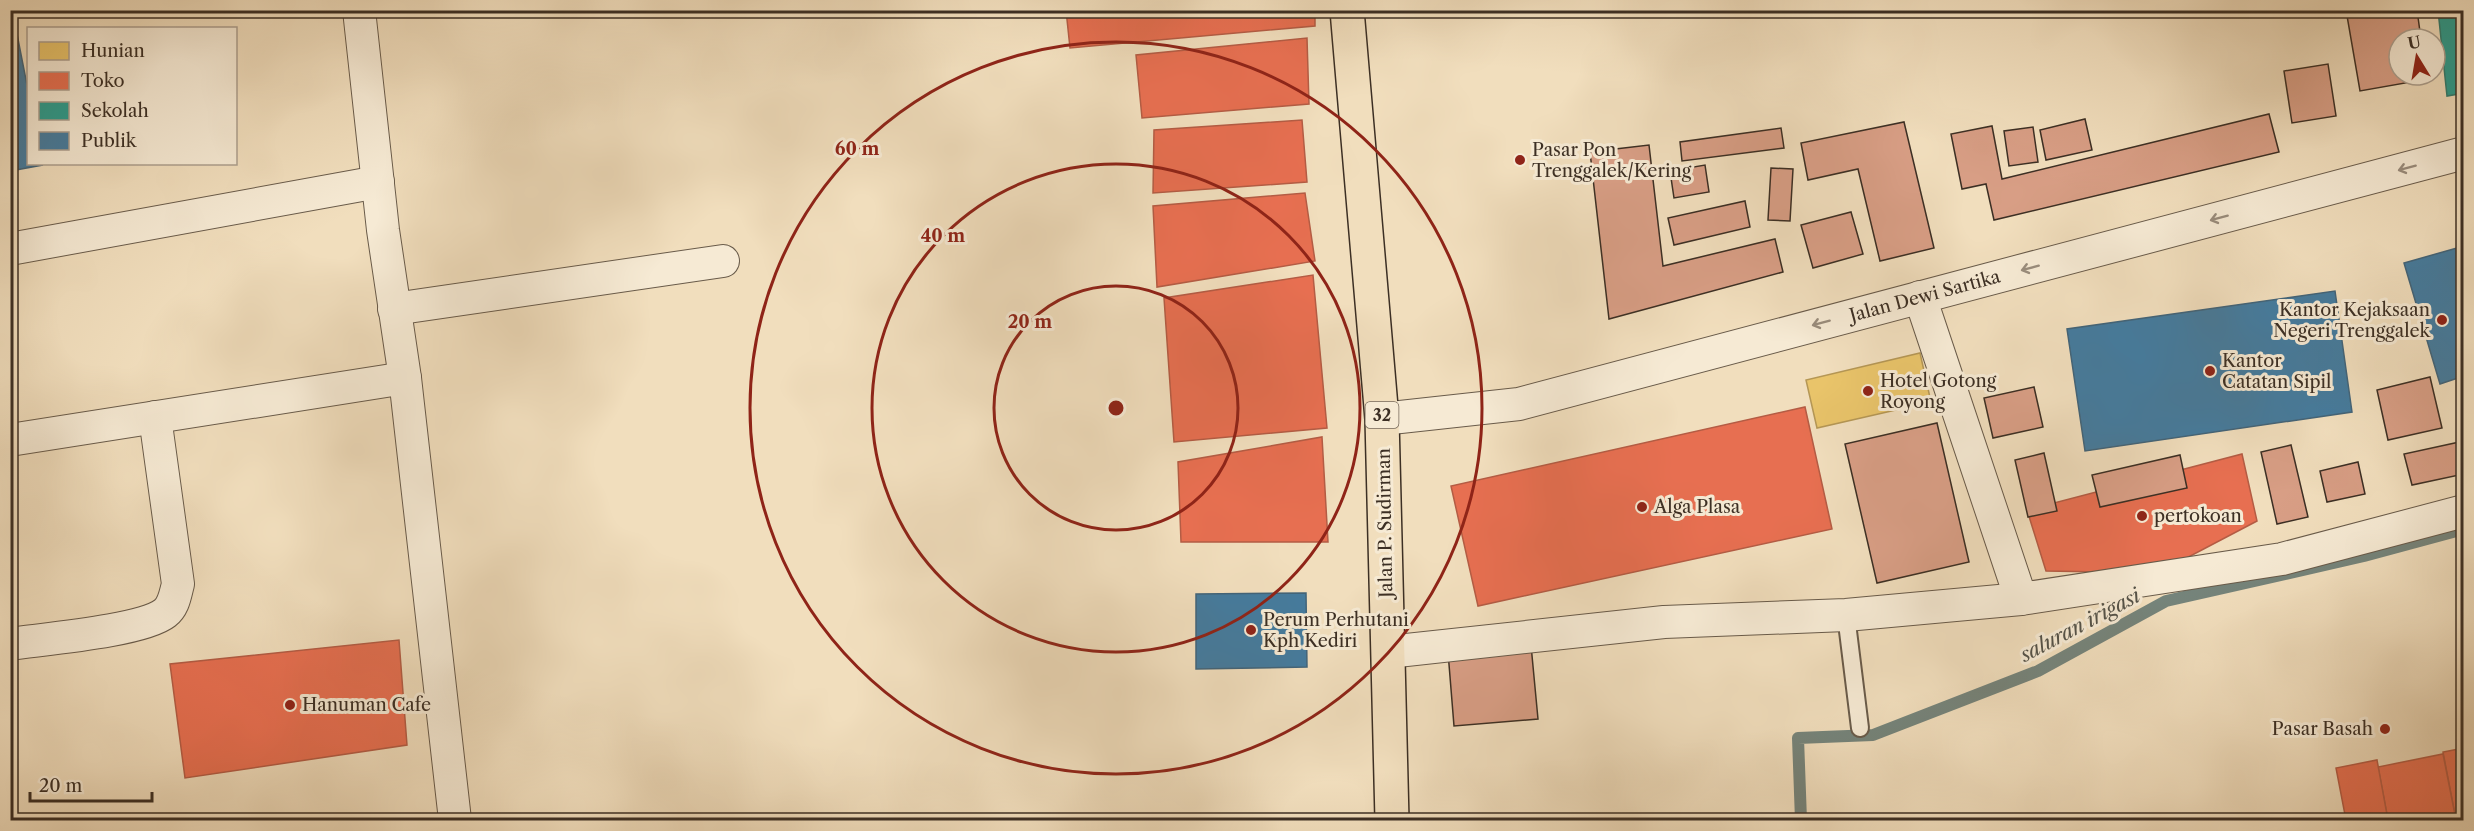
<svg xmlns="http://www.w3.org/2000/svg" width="2474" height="831" font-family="'Libre Caslon Text',serif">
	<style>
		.homes { fill: #e9c46a; stroke: #b59755; stroke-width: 1.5 }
		.shops { fill: #e76f51; stroke: #b45c44; stroke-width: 1.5 }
		.schools { fill: #2a9d8f; stroke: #2f7c6f; stroke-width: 1.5 }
		.public { fill: #457b9d; stroke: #426479; stroke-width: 1.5 }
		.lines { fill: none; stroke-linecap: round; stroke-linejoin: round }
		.stream { stroke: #75847b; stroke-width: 12 }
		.building { fill: #d89e85; stroke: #3c2f24; stroke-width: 1.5 }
		.service-casing { stroke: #695b4a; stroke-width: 20 }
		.minor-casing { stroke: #695b4a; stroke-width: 34 }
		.trunk-casing { stroke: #3c2f24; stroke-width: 36 }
		.service { stroke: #f6ead4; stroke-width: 16 }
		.minor { stroke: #f6ead4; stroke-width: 32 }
		.trunk { stroke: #f1debd; stroke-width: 33 }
		.oneway { stroke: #998c7c }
		.ring { fill: none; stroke: #8f2418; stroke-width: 3 }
		.poi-dot { fill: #8f2418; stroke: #f6ead4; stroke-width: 2 }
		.labels { text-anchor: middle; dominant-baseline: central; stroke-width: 6; stroke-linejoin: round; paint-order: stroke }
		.shield { fill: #f6ead4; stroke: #746759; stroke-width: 1.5 }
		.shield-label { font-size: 16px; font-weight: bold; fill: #3c2f24 }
		.poi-label { font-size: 18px; fill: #3c2f24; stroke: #f6ead4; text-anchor: start }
		.street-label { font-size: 18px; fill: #3c2f24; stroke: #f6ead4 }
		.water-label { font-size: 20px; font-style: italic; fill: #545248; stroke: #f6ead4 }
		.centre { fill: #8f2418; stroke: #f6ead4; stroke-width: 3 }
		.ring-label { font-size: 18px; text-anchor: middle; font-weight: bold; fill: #8f2418; stroke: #f6ead4; stroke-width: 6; stroke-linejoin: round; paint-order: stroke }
	</style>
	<rect width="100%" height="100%" fill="#f1debd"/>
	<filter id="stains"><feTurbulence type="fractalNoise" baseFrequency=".00333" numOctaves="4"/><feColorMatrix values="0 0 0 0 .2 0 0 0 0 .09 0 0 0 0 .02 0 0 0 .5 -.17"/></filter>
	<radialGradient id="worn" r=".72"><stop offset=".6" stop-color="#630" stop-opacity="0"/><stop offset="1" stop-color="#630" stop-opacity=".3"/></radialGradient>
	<!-- homes -->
	<polygon class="homes" points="1920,353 1931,402 1817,428 1806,380"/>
	<!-- shops -->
	<g class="shops">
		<polygon points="1066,10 1315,10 1315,26 1070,48"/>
		<polygon points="1307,38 1309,104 1142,118 1136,55"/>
		<polygon points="1302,120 1307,182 1153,193 1154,130"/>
		<polygon points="1305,193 1315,261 1157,287 1153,206"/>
		<polygon points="1313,275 1327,428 1174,442 1164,298"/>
		<polygon points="1805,407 1832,529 1478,606 1451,486"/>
		<polygon points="1322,437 1328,542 1181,542 1178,462"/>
		<polygon points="2242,454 2257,521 2158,573 2046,571 2027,510"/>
		<polygon points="399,640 407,745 185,778 170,664"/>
		<polygon points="2464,748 2464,820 2456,820 2443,752"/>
		<polygon points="2443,754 2456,820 2388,820 2378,767"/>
		<polygon points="2377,760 2388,820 2346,820 2336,768"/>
	</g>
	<!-- schools -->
	<polygon class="schools" points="2438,10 2464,10 2464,93 2447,96"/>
	<!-- public -->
	<g class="public">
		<polygon points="16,29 28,90 28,164 43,165 10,171 10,31"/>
		<polygon points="2464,246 2464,376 2440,384 2404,263"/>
		<polygon points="2335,291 2352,412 2085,451 2067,329"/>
		<polygon points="1306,593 1307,667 1196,669 1196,594"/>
	</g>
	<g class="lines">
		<!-- stream -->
		<polyline class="stream" points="1801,820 1798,738 1873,735 2038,671 2166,601 2364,556 2464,529"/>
	</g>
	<!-- building -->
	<g class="building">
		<polygon points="2346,10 2417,10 2421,39 2399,39 2399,75 2427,75 2428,79 2360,91"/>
		<polygon points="2328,64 2336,116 2292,123 2284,71"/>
		<polygon points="2269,114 2279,152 1994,220 1986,184 1962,189 1951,134 1992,126 2002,179"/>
		<polygon points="2085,119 2092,150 2046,160 2040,130"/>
		<polygon points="1904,122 1934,248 1880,261 1858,169 1808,180 1801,143"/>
		<polygon points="2033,127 2038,162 2009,166 2004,131"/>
		<polygon points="1781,128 1784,148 1682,161 1680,142"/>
		<polygon points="1649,145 1663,266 1775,239 1783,272 1609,319 1590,152"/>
		<polygon points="1705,165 1709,192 1674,198 1670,171"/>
		<polygon points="1771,168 1793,169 1790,221 1768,220"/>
		<polygon points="1745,201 1750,227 1674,245 1668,218"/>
		<polygon points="1851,212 1863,254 1813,268 1801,225"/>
		<polygon points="2430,377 2442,428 2388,440 2377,390"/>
		<polygon points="2034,387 2043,427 1993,438 1984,398"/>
		<polygon points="1937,423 1969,562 1877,583 1845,444"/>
		<polygon points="2464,441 2464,474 2412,485 2404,454"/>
		<polygon points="2291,445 2308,517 2277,524 2261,452"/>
		<polygon points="2044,453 2057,511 2028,517 2015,460"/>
		<polygon points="2180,455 2187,488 2100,507 2092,475"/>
		<polygon points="2358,462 2365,494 2327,502 2320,471"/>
		<polygon points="1531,645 1538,719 1454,726 1448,652"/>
	</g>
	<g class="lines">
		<defs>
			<polyline id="service" points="1846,615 1860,728"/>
			<g id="minor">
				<polyline points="359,10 383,230 405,378 455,820"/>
				<polyline points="10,249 378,182"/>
				<polyline points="1920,297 2021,599"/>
				<polyline points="394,309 723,261"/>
				<polyline points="1382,419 1519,404 2464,153"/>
				<polyline points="10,440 405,378"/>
				<path d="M10 644C44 639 142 631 165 613 174 606 175 595 178 584L155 417"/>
				<polyline points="1388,652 1664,622 1846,615 2021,599 2282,559 2464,511"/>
			</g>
			<polyline id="trunk" points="1347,10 1382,419 1392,820"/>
		</defs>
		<!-- service casing -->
		<use href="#service" class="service-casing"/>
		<!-- minor casing -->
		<use href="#minor" class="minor-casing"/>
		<!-- trunk casing -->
		<use href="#trunk" class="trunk-casing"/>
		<!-- service -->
		<use href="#service" class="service"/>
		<!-- minor -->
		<use href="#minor" class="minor"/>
		<!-- trunk -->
		<use href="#trunk" class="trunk"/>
	</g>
	<!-- one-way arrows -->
	<defs><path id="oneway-shaft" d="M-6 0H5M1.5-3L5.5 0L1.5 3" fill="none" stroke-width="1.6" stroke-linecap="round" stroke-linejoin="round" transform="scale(1.5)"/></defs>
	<g class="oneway">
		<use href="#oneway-shaft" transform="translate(2407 168) rotate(165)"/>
		<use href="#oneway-shaft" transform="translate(2219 218) rotate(165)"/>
		<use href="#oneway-shaft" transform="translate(2030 268) rotate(165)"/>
		<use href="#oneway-shaft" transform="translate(1821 323) rotate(165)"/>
	</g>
	<!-- distance rings -->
	<g class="ring">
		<circle cx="1116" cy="408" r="122"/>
		<circle cx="1116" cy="408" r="244"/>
		<circle cx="1116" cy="408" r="366"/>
	</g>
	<!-- markers -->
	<g class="poi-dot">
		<circle cx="1520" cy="160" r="6"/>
		<circle cx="2442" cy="320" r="6"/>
		<circle cx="2210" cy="371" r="6"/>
		<circle cx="1868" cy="391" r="6"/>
		<circle cx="1642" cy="507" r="6"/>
		<circle cx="2142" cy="516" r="6"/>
		<circle cx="1251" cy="630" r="6"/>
		<circle cx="290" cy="705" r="6"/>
		<circle cx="2385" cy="729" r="6"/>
	</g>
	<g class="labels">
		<!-- shield labels -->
		<rect class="shield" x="1365.5" y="402" width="33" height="26" rx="4.5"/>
		<g class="shield-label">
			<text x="1382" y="415">32</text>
		</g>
		<!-- poi labels -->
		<g class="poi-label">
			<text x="1532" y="150">Pasar Pon<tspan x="1532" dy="21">Trenggalek/Kering</tspan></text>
			<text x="2430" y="310" text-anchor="end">Kantor Kejaksaan<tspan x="2430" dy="21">Negeri Trenggalek</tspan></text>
			<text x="2222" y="361">Kantor<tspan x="2222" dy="21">Catatan Sipil</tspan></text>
			<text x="1880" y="381">Hotel Gotong<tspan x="1880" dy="21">Royong</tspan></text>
			<text x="1654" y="507">Alga Plasa</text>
			<text x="2154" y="516">pertokoan</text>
			<text x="1263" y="620">Perum Perhutani<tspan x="1263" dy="21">Kph Kediri</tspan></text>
			<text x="302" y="705">Hanuman Cafe</text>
			<text x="2373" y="729" text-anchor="end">Pasar Basah</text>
		</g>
		<!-- street labels -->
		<g class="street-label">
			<text transform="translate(1925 296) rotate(-15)">Jalan Dewi Sartika</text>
			<text transform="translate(1385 523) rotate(-91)">Jalan P. Sudirman</text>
		</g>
		<!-- water labels -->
		<g class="water-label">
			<text transform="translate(2080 625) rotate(-28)">saluran irigasi</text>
		</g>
	</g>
	<circle cx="1116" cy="408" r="9" class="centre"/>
	<g class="ring-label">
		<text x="857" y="155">60 m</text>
		<text x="943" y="242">40 m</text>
		<text x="1030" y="328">20 m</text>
	</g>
	<!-- margin -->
	<rect width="2474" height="831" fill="none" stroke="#f1debd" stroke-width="36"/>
	<rect x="12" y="12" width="2450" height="807" fill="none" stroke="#3c2f24" stroke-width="3"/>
	<rect x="18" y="18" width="2438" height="795" fill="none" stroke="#3c2f24" stroke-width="1.5"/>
	<!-- legend -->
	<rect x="27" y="27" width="210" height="138" fill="#f6ead4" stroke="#ac9f8e" stroke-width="1.5"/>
	<rect x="39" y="42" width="30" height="18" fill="#e9c46a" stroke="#ac9f8e" stroke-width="1.5"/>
	<text x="81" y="57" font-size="18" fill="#3c2f24">Hunian</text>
	<rect x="39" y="72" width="30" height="18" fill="#e76f51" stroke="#ac9f8e" stroke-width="1.5"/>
	<text x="81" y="87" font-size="18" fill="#3c2f24">Toko</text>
	<rect x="39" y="102" width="30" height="18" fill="#2a9d8f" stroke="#ac9f8e" stroke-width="1.5"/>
	<text x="81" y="117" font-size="18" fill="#3c2f24">Sekolah</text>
	<rect x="39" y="132" width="30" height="18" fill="#457b9d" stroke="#ac9f8e" stroke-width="1.5"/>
	<text x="81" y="147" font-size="18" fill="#3c2f24">Publik</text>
	<!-- north arrow -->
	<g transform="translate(2417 57) rotate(349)"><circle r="28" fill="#f6ead4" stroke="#ac9f8e" stroke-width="1.5"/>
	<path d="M0-4.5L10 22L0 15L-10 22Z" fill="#8f2418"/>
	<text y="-9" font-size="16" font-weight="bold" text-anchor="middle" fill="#3c2f24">U</text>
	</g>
	<!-- scale -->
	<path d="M30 792v9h122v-9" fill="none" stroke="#3c2f24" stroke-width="3"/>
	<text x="39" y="792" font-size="18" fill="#3c2f24" stroke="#f6ead4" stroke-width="4.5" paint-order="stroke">20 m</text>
	<rect width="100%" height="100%" filter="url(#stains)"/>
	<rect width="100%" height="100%" fill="url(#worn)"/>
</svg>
